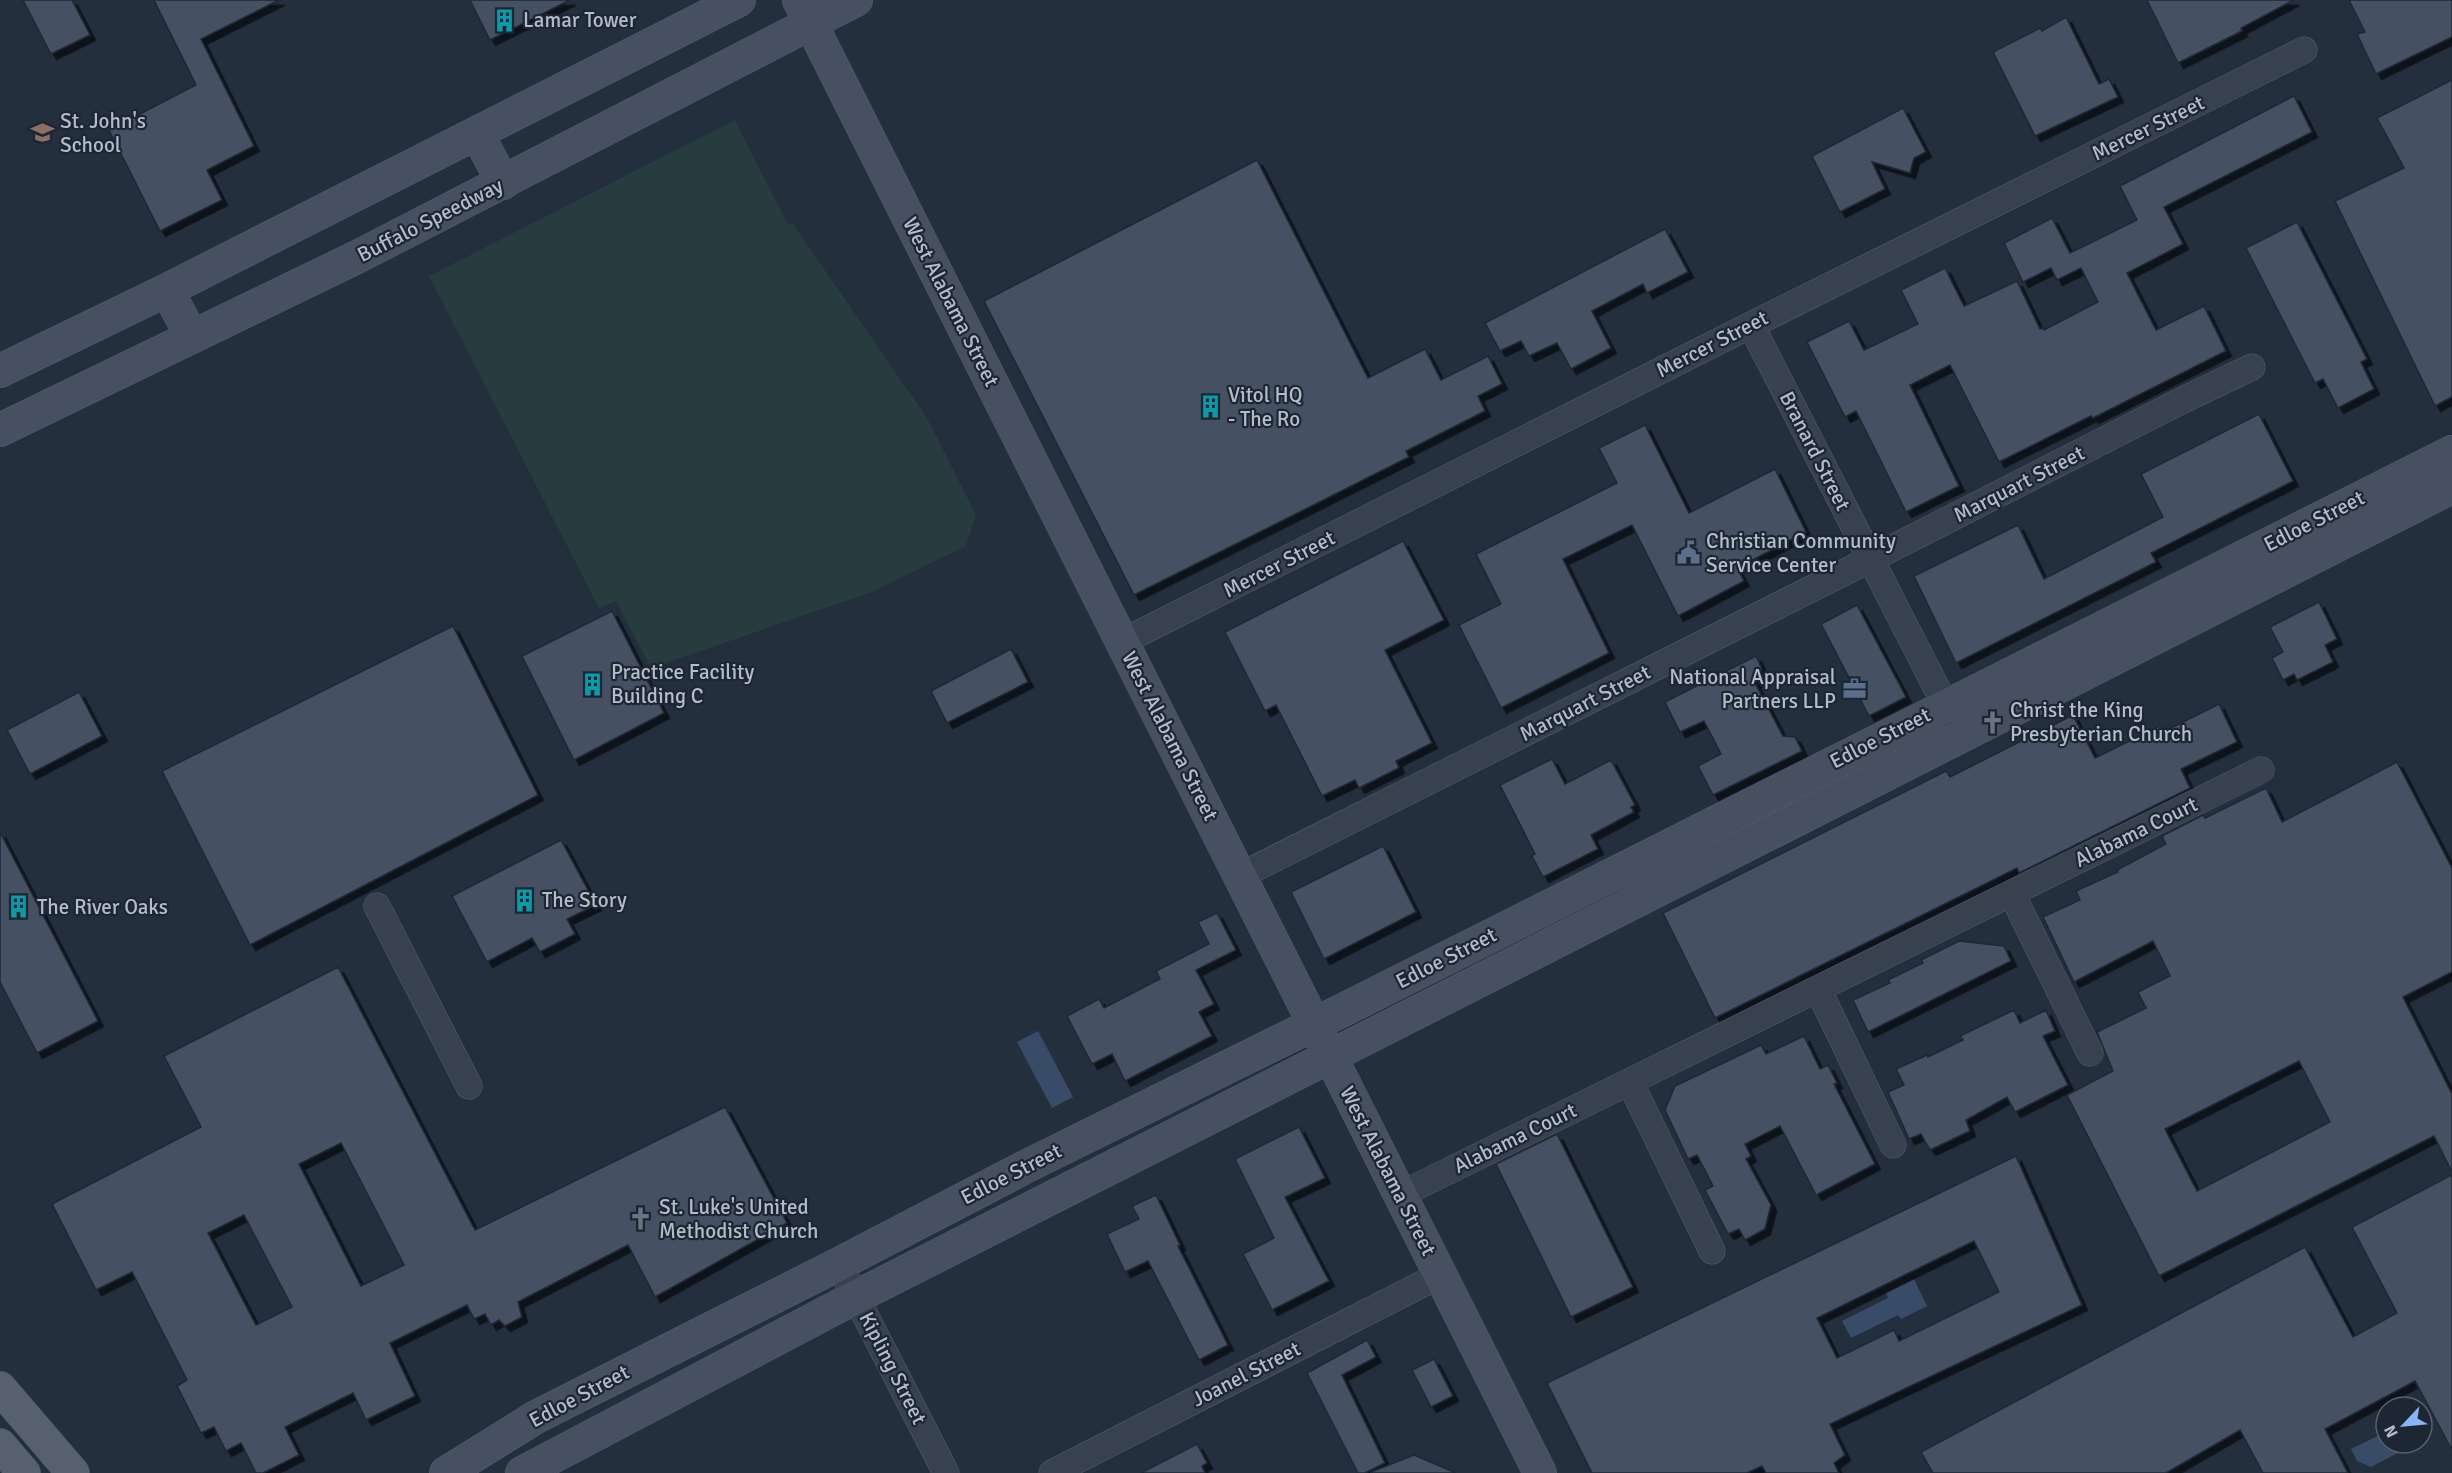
<svg xmlns="http://www.w3.org/2000/svg" width="2452" height="1473" font-family="Signika,sans-serif">
	<style>
		.green { fill: #263c3f }
		.water { fill: #394c67 }
		.building { fill: #455162; stroke: #1f2835; stroke-width: 1.5; fill-rule: evenodd; filter: url(#shadow) }
		.lines { fill: none; stroke-linecap: round; stroke-linejoin: round }
		.street-casing { stroke: #565f6c; stroke-width: 27 }
		.secondary-casing { stroke: #565f6c; stroke-width: 34 }
		.primary-casing { stroke: #414a57; stroke-width: 34 }
		.street { stroke: #38414e; stroke-width: 26 }
		.secondary { stroke: #465061; stroke-width: 33 }
		.primary { stroke: #56606e; stroke-width: 33 }
		.labels { text-anchor: middle; dominant-baseline: central; stroke-width: 4.5; stroke-linejoin: round; paint-order: stroke }
		.poi-label { font-size: 21px; fill: #b4bcc9; stroke: #1d2633; text-anchor: start }
		.street-label { font-size: 21px; fill: #b4bcc9; stroke: #1d2633 }
	</style>
	<defs>
		<filter id="shadow"><feDropShadow dx="5.5" dy="5.5" stdDeviation="0" flood-color="#0009"/></filter>
	</defs>
	<rect width="100%" height="100%" fill="#242f3e"/>
	<!-- green -->
	<polygon class="green" points="735,120 788,225 793,224 927,418 976,515 966,546 872,592 651,668 616,601 599,608 429,276"/>
	<!-- water -->
	<g class="water">
		<polygon points="1038,1031 1073,1097 1052,1108 1017,1042"/>
		<polygon points="1914,1279 1927,1306 1901,1319 1898,1315 1851,1338 1842,1321 1888,1298 1886,1293"/>
		<polygon points="2386,1432 2386,1443 2417,1443 2371,1467 2357,1461 2351,1449"/>
	</g>
	<!-- building -->
	<g class="building">
		<polygon points="23,0 72,0 90,35 51,54"/>
		<polygon points="154,0 279,0 201,39 254,146 207,170 222,200 160,231 109,130 196,85"/>
		<polygon points="470,0 570,0 490,40"/>
		<polygon points="2147,0 2294,0 2241,28 2242,31 2178,63"/>
		<polygon points="2349,0 2452,0 2452,37 2376,74 2357,34 2365,32"/>
		<polygon points="2066,17 2099,84 2109,79 2118,97 2035,136 1993,52 2040,28 2042,31"/>
		<polygon points="2452,80 2452,397 2435,406 2335,201 2404,168 2377,118"/>
		<polygon points="2294,96 2312,132 2164,207 2183,244 2127,273 2156,330 2204,306 2226,351 2093,418 2091,416 1999,462 1950,365 1910,385 1959,486 1906,512 1856,411 1845,417 1807,342 1849,321 1864,350 1918,324 1901,290 1945,268 1964,306 2017,281 2040,329 2043,328 2044,330 2098,302 2081,268 2057,280 2051,268 2023,282 2004,243 2052,218 2070,253 2137,220 2120,186"/>
		<polygon points="1903,108 1926,152 1914,158 1910,173 1872,162 1885,189 1840,212 1812,156"/>
		<polygon points="1257,160 1368,378 1425,349 1441,380 1488,356 1502,384 1478,396 1485,411 1406,451 1409,457 1134,595 984,301"/>
		<polygon points="2297,222 2367,359 2361,362 2374,389 2338,408 2323,379 2315,383 2246,248"/>
		<polygon points="1665,229 1688,272 1647,293 1643,284 1592,311 1611,348 1571,369 1557,343 1529,356 1521,341 1500,351 1485,323"/>
		<polygon points="2259,414 2293,481 2151,553 2156,562 1956,663 1914,576 2018,525 2044,579 2163,517 2141,474"/>
		<polygon points="1645,425 1689,513 1775,469 1806,532 1737,568 1744,581 1678,616 1632,525 1563,559 1609,653 1501,708 1459,625 1501,604 1476,554 1617,483 1599,448"/>
		<polygon points="1403,541 1444,620 1385,650 1432,743 1396,761 1399,768 1359,788 1355,780 1322,796 1276,705 1265,711 1225,632"/>
		<polygon points="2319,602 2337,639 2325,645 2333,662 2297,680 2294,674 2283,680 2272,658 2283,652 2270,627"/>
		<polygon points="1857,605 1906,697 1869,716 1821,624"/>
		<polygon points="612,611 664,713 574,760 522,656"/>
		<polygon points="453,626 538,795 250,945 162,771"/>
		<polygon points="1011,649 1028,682 947,723 931,691"/>
		<polygon points="1756,656 1762,669 1755,683 1783,736 1795,737 1802,751 1713,795 1698,766 1721,754 1704,721 1680,732 1665,702"/>
		<polygon points="79,692 102,736 30,774 7,730"/>
		<polygon points="2219,704 2237,742 2181,769 2190,788 2019,873 2017,868 1715,1018 1663,913 1946,771 1950,777 2073,715 2095,758 2160,726 2163,732"/>
		<polygon points="1552,759 1565,784 1611,760 1635,805 1631,807 1634,812 1591,835 1598,849 1543,877 1532,856 1535,854 1500,785"/>
		<path d="M2397 762 2452 868V972L2403 997 2452 1094V1172L2434 1136 2159 1276 2067 1095 2113 1071 2097 1032 2146 1008 2138 992 2170 976 2153 941 2074 982 2043 917 2080 900 2076 891 2118 872 2117 870 2166 844 2162 836 2203 815 2205 818 2266 788 2282 822ZM2299 1061 2330 1122 2197 1191 2165 1129Z"/>
		<polygon points="0,832 98,1021 37,1053 0,982"/>
		<polygon points="561,840 596,905 567,919 575,934 540,952 532,938 487,962 452,896"/>
		<polygon points="1383,846 1416,912 1324,959 1291,892"/>
		<polygon points="1217,913 1236,950 1196,970 1214,1004 1199,1012 1212,1036 1125,1081 1112,1054 1092,1064 1067,1016 1099,999 1104,1008 1160,979 1156,971 1209,944 1198,922"/>
		<polygon points="1959,941 2004,946 2011,961 1868,1032 1853,1000 1890,983 1888,980 1923,963 1921,960"/>
		<path d="M338 967 475 1230 725 1107 787 1223 655 1297 628 1245 518 1302 522 1317 505 1326 499 1320 491 1325 485 1314 474 1319 467 1305 390 1343 415 1396 366 1420 353 1393 285 1427 299 1455 263 1473H256L241 1443 226 1451 214 1427 201 1433 177 1386 187 1380 132 1272 96 1290 52 1204 201 1127 164 1056ZM341 1143 404 1265 361 1286 299 1164ZM244 1215 292 1307 256 1325 208 1233Z"/>
		<polygon points="2014,1010 2020,1023 2046,1010 2055,1031 2043,1036 2068,1085 2015,1112 2007,1097 1966,1120 1970,1131 1930,1150 1921,1134 1909,1139 1888,1092 1904,1085 1896,1069 1927,1055 1928,1057 1963,1040 1960,1036"/>
		<polygon points="1804,1036 1820,1069 1828,1065 1837,1083 1834,1084 1875,1164 1816,1195 1780,1126 1745,1144 1751,1156 1746,1159 1771,1205 1765,1229 1745,1240 1739,1229 1728,1234 1705,1190 1713,1186 1697,1155 1688,1159 1665,1110 1675,1086 1761,1045 1766,1054"/>
		<polygon points="1299,1127 1325,1178 1285,1197 1329,1281 1272,1310 1243,1254 1274,1238 1235,1159"/>
		<polygon points="1557,1134 1633,1287 1571,1317 1496,1164"/>
		<path d="M2016 1156 2082 1305 1830 1424 1845 1455 1834 1463 1839 1473H1766L1762 1466 1747 1473H1592L1547 1383ZM1974 1241 1999 1292 1899 1341 1894 1330 1837 1358 1817 1318Z"/>
		<polygon points="2452,1175 2452,1450 2415,1381 2325,1429 2348,1473 2263,1473 2240,1430 2166,1473 1933,1473 1921,1452 2305,1247 2353,1337 2397,1313 2352,1227"/>
		<polygon points="1156,1195 1180,1245 1178,1246 1228,1345 1199,1360 1148,1261 1125,1272 1107,1234 1139,1219 1132,1206"/>
		<polygon points="1367,1340 1376,1357 1342,1375 1385,1463 1365,1473 1358,1473 1307,1373"/>
		<polygon points="1434,1359 1453,1396 1431,1407 1412,1370"/>
		<polygon points="1197,1444 1207,1463 1202,1466 1205,1473 1141,1473"/>
		<polygon points="1414,1455 1456,1473 1371,1473 1371,1472"/>
	</g>
	<g class="lines">
		<defs>
			<g id="street">
				<polyline points="1751,325 1954,722"/>
				<polyline points="1122,642 1751,325 2304,50"/>
				<polyline points="1240,876 1871,559 2181,401 2252,367"/>
				<polyline points="2012,894 2090,1053"/>
				<polyline points="377,906 469,1086"/>
				<polyline points="1818,989 1893,1145"/>
				<polyline points="1630,1082 1712,1251"/>
				<polyline points="1400,1195 2261,770"/>
				<polyline points="839,1264 946,1473"/>
				<polyline points="1052,1473 1440,1275"/>
			</g>
			<g id="secondary">
				<polyline points="799,0 1540,1473"/>
				<polyline points="477,133 503,183"/>
				<polyline points="167,290 192,337"/>
				<polyline points="0,371 167,290 739,0"/>
				<polyline points="0,430 357,257 856,0"/>
				<polyline points="446,1473 536,1417 839,1264 1031,1164 1345,1009 2452,452"/>
				<polyline points="522,1473 856,1297 2452,487"/>
			</g>
			<g id="primary">
				<polyline points="0,1388 73,1473"/>
				<polyline points="0,1445 24,1473"/>
			</g>
		</defs>
		<!-- street casing -->
		<use href="#street" class="street-casing"/>
		<!-- secondary casing -->
		<use href="#secondary" class="secondary-casing"/>
		<!-- primary casing -->
		<use href="#primary" class="primary-casing"/>
		<!-- street -->
		<use href="#street" class="street"/>
		<!-- secondary -->
		<use href="#secondary" class="secondary"/>
		<!-- primary -->
		<use href="#primary" class="primary"/>
	</g>
	<!-- icons -->
	<defs>
		<symbol id="building-bare" viewBox="-9 -9 18 18"><path d="M-4-6H4V6H1V3H-1V6H-4ZM-2.5-4.3h1.7v1.8h-1.7ZM.8-4.3h1.7v1.8H.8ZM-2.5-1h1.7V.8h-1.7ZM.8-1h1.7V.8H.8Z" fill="#0f9aa8" stroke="#1d2633" stroke-width="2.5" paint-order="stroke"/></symbol>
		<symbol id="school-bare" viewBox="-9 -9 18 18"><path d="M0-5L7-2L0 1L-7-2ZM-4 1L0 2.5L4 1V4Q0 6-4 4Z" fill="#8d6e63" stroke="#1d2633" stroke-width="2.5" paint-order="stroke"/></symbol>
		<symbol id="civic-bare" viewBox="-9 -9 18 18"><path d="M-.6-6.5H3V-4.5H.6V-3L4-1V1h2V6H-6V1h2V-1L-.6-3ZM-1.2 2.5V6h2.4V2.5Z" fill="#5c6f8a" stroke="#1d2633" stroke-width="2.5" paint-order="stroke"/></symbol>
		<symbol id="office-bare" viewBox="-9 -9 18 18"><path d="M-6-3h4V-5.5h4V-3h4V5H-6ZM-1-4.5V-3h2v-1.5ZM-6 0V1H6V0Z" fill="#5c6f8a" stroke="#1d2633" stroke-width="2.5" paint-order="stroke"/></symbol>
		<symbol id="church-bare" viewBox="-9 -9 18 18"><path d="M-1.2-6h2.4v3.5h3.3v2.4h-3.3V6h-2.4V-.1h-3.3v-2.4h3.3Z" fill="#6b7280" stroke="#1d2633" stroke-width="2.5" paint-order="stroke"/></symbol>
	</defs>
	<g fill-rule="evenodd">
		<use href="#building-bare" x="488" y="4" width="33" height="33"/>
		<use href="#school-bare" x="26" y="116" width="33" height="33"/>
		<use href="#building-bare" x="1194" y="390" width="33" height="33"/>
		<use href="#civic-bare" x="1672" y="536" width="33" height="33"/>
		<use href="#building-bare" x="576" y="668" width="33" height="33"/>
		<use href="#office-bare" x="1838" y="672" width="33" height="33"/>
		<use href="#church-bare" x="1976" y="706" width="33" height="33"/>
		<use href="#building-bare" x="508" y="884" width="33" height="33"/>
		<use href="#building-bare" x="2" y="890" width="33" height="33"/>
		<use href="#church-bare" x="624" y="1202" width="33" height="33"/>
	</g>
	<g class="labels">
		<!-- poi labels -->
		<g class="poi-label">
			<text x="523" y="20">Lamar Tower</text>
			<text x="60" y="121">St. John's<tspan x="60" dy="24">School</tspan></text>
			<text x="1228" y="395">Vitol HQ<tspan x="1228" dy="24">- The Ro</tspan></text>
			<text x="1706" y="541">Christian Community<tspan x="1706" dy="24">Service Center</tspan></text>
			<text x="611" y="672">Practice Facility<tspan x="611" dy="24">Building C</tspan></text>
			<text x="1836" y="677" text-anchor="end">National Appraisal<tspan x="1836" dy="24">Partners LLP</tspan></text>
			<text x="2010" y="710">Christ the King<tspan x="2010" dy="24">Presbyterian Church</tspan></text>
			<text x="542" y="900">The Story</text>
			<text x="37" y="907">The River Oaks</text>
			<text x="659" y="1207">St. Luke's United<tspan x="659" dy="24">Methodist Church</tspan></text>
		</g>
		<!-- street labels -->
		<g class="street-label">
			<text transform="translate(2148 128) rotate(-26)">Mercer Street</text>
			<text transform="translate(430 220) rotate(-27)">Buffalo Speedway</text>
			<text transform="translate(951 302) rotate(63)">West Alabama Street</text>
			<text transform="translate(1712 344) rotate(-27)">Mercer Street</text>
			<text transform="translate(1815 451) rotate(63)">Branard Street</text>
			<text transform="translate(2019 484) rotate(-27)">Marquart Street</text>
			<text transform="translate(2314 521) rotate(-27)">Edloe Street</text>
			<text transform="translate(1279 564) rotate(-27)">Mercer Street</text>
			<text transform="translate(1585 703) rotate(-27)">Marquart Street</text>
			<text transform="translate(1170 736) rotate(63)">West Alabama Street</text>
			<text transform="translate(1880 738) rotate(-27)">Edloe Street</text>
			<text transform="translate(2136 832) rotate(-26)">Alabama Court</text>
			<text transform="translate(1446 958) rotate(-27)">Edloe Street</text>
			<text transform="translate(1515 1138) rotate(-26)">Alabama Court</text>
			<text transform="translate(1388 1171) rotate(63)">West Alabama Street</text>
			<text transform="translate(1011 1174) rotate(-27)">Edloe Street</text>
			<text transform="translate(893 1368) rotate(63)">Kipling Street</text>
			<text transform="translate(1246 1374) rotate(-27)">Joanel Street</text>
			<text transform="translate(579 1396) rotate(-28)">Edloe Street</text>
		</g>
	</g>
	<!-- north arrow -->
	<g transform="translate(2404 1425) rotate(244)"><circle r="28" fill="#1d2633" stroke="#59626f" stroke-width="1.5"/>
	<path d="M0-4.5L10 22L0 15L-10 22Z" fill="#8ab4f8"/>
	<text y="-9" font-size="16" font-weight="bold" text-anchor="middle" fill="#b4bcc9">N</text>
	</g>
</svg>
